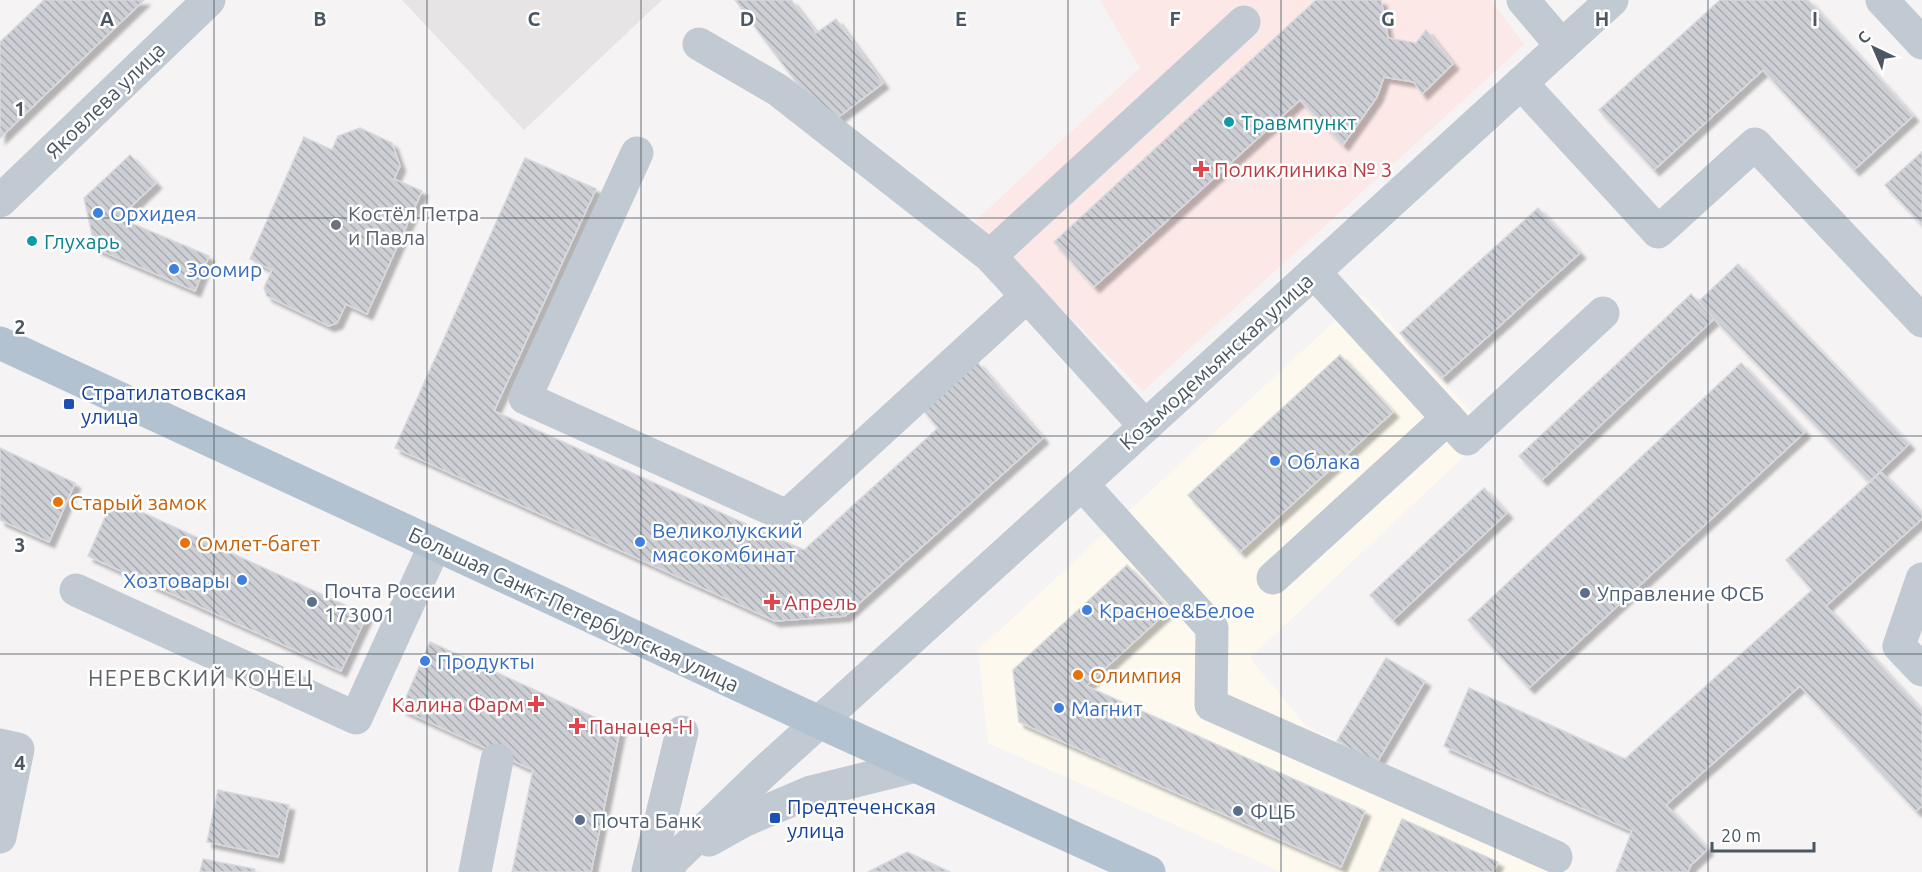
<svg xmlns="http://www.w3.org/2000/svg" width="1922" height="872" font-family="Ubuntu,sans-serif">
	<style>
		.commercial { fill: #fdf9ef }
		.education { fill: #e6e4e5 }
		.medical { fill: #fce8e6 }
		.building { fill: url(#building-back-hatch); stroke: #d7d9de; stroke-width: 1.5; filter: url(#shadow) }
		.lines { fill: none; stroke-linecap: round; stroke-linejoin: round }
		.minor { stroke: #c1cad2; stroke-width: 33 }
		.major { stroke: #b3c2d1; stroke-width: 33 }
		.grid { fill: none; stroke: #4a5661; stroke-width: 1.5; stroke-opacity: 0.55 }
		.culture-dot { fill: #0f9aa8; stroke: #fff; stroke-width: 2 }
		.health-dot { fill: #e0444e; stroke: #fff; stroke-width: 2 }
		.shop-dot { fill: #3f7fe0; stroke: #fff; stroke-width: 2 }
		.worship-dot { fill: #6b7280; stroke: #fff; stroke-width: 2 }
		.transit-dot { fill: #1a4fb4; stroke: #fff; stroke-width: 2 }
		.food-dot { fill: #e8710a; stroke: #fff; stroke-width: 2 }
		.service-dot { fill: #5c6f8a; stroke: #fff; stroke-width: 2 }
		.labels { text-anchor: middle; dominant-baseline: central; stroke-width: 5; stroke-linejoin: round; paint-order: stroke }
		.street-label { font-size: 21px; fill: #4a5661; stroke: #fff }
		.culture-label { font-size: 21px; fill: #0d838f; stroke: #fff; text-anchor: start }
		.health-label { font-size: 21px; fill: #be3a42; stroke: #fff; text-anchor: start }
		.shop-label { font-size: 21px; fill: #366cbe; stroke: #fff; text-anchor: start }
		.worship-label { font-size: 21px; fill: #5b616d; stroke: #fff; text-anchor: start }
		.transit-label { font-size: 21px; fill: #164399; stroke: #fff; text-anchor: start }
		.food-label { font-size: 21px; fill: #c56008; stroke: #fff; text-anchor: start }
		.service-label { font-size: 21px; fill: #4e5e75; stroke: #fff; text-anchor: start }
		.neighbourhood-label { font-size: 22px; letter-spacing: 1.5px; fill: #5f6368; stroke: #fff }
		.grid-label { font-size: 20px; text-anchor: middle; font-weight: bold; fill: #4a5661; stroke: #fff; stroke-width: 5; stroke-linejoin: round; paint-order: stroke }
	</style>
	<defs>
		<pattern id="building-back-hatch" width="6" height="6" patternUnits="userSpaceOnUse" patternTransform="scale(1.5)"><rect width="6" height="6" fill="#cdcfd5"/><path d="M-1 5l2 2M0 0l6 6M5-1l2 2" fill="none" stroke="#a8abb0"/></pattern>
		<filter id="shadow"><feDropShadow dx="5.5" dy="5.5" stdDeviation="1.5" flood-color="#0004"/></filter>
	</defs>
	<rect width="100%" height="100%" fill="#f5f3f3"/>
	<!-- commercial -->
	<polygon class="commercial" points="1363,295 1490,432 1250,658 1306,726 1569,850 1559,872 1282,872 988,743 978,650"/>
	<!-- education -->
	<polygon class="education" points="402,0 662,0 524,130"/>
	<!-- medical -->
	<polygon class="medical" points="1100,0 1491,0 1524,45 1143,391 975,221 1140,68"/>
	<!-- building -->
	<g class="building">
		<polygon points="44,0 144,0 0,138 0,42"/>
		<polygon points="735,0 791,0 816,33 836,19 883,83 828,125"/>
		<polygon points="1316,0 1381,0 1388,38 1416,43 1426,30 1453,64 1422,94 1414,82 1384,77 1377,97 1343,145 1300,100 1094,287 1054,242"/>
		<polygon points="1720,0 1808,0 1913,116 1854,170 1763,70 1654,170 1599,110"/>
		<polygon points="360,128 392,143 400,166 394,179 422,191 367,314 346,304 337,323 329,326 267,296 264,288 272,270 250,259 304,137 332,150 338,136"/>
		<polygon points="1922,152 1922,225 1885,185"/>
		<polygon points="130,155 156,183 119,218 209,256 195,291 95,248 84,198"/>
		<polygon points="525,158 596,189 494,411 804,550 938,428 923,410 977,362 1043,438 845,616 775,621 395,448"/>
		<polygon points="1538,208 1580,253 1442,378 1400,333"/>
		<polygon points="1738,264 1909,444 1869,482 1698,302"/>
		<polygon points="1691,294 1714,319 1542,480 1519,456"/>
		<polygon points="1340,355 1393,412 1240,552 1188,495"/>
		<polygon points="1741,363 1805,432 1529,688 1468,620"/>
		<polygon points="0,448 75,483 49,542 0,520"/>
		<polygon points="1881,472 1922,513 1922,519 1826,606 1922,711 1922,806 1916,811 1800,686 1666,805 1708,849 1691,865 1688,872 1616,872 1632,831 1444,746 1469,688 1625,759 1812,590 1786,560"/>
		<polygon points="1484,488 1507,513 1393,620 1370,595"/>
		<polygon points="113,499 367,615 341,671 88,556"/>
		<polygon points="1127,565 1169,610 1086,686 1365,811 1341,867 1019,722 1013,670"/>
		<polygon points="430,642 620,729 591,872 512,872 533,770 401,709"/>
		<polygon points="1386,658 1425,681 1376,764 1337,741"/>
		<polygon points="218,790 289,805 278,857 207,842"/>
		<polygon points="1402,819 1498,862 1493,872 1379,872"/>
		<polygon points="907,852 950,872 868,872"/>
		<polygon points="203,859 255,869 254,872 200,872"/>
	</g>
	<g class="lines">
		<!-- minor -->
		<g class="minor">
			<polyline points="1523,0 1562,46"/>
			<polyline points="1882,0 1922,43"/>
			<polyline points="699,44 778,90 990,256 1027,296"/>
			<polyline points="1521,83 1658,232 1755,144 1922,321"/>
			<polyline points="637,153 525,398 787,516 1027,296 1145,426"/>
			<polyline points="0,201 209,0"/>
			<polyline points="990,256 1244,22"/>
			<polyline points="1314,272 1467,439 1603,313"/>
			<polyline points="1082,484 1212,628 1211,705 1556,857"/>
			<polyline points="1273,578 1448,418"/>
			<polyline points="1922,579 1899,646 1922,670"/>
			<polyline points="76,590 356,718 435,545"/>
			<polyline points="0,745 18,749 0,837"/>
			<polyline points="709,840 743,821 811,792 916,766"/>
			<polyline points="475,872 497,760"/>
			<polyline points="648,872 682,732"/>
			<polyline points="667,872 673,860 765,771 1082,484 1612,0"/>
		</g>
		<!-- major -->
		<polyline class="major" points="0,343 819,722 1149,872"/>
	</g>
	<!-- grid -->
	<path class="grid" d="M214 0V872M427 0V872M641 0V872M854 0V872M1068 0V872M1281 0V872M1495 0V872M1708 0V872M0 218H1922M0 436H1922M0 654H1922"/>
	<!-- markers -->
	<g class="culture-dot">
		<circle cx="1229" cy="122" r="6"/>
		<circle cx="32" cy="241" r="6"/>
	</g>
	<g class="health-dot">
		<path d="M1198 160h6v6h6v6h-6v6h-6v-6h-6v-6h6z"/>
		<path d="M769 593h6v6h6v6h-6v6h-6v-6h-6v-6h6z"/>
		<path d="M533 695h6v6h6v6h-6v6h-6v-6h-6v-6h6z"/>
		<path d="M574 717h6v6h6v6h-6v6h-6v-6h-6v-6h6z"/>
	</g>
	<g class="shop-dot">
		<circle cx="98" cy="213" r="6"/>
		<circle cx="174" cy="269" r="6"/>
		<circle cx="1275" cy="461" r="6"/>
		<circle cx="640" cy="542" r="6"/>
		<circle cx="242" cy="580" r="6"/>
		<circle cx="1087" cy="610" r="6"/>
		<circle cx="425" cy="661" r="6"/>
		<circle cx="1059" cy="708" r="6"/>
	</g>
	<circle class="worship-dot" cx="336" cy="225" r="6"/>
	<g class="transit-dot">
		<rect x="63" y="398" width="12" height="12" rx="3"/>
		<rect x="769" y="812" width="12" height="12" rx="3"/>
	</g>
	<g class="food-dot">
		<circle cx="58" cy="502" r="6"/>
		<circle cx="185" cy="543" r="6"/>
		<circle cx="1078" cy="675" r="6"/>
	</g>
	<g class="service-dot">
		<circle cx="1585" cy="593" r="6"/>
		<circle cx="312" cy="602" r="6"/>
		<circle cx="1238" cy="811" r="6"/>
		<circle cx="580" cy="820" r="6"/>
	</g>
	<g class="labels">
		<!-- street labels -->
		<g class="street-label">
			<text transform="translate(105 100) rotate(-44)">Яковлева улица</text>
			<text transform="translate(1216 361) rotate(-42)">Козьмодемьянская улица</text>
			<text transform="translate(574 609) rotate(25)">Большая Санкт-Петербургская улица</text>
		</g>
		<!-- culture labels -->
		<g class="culture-label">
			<text x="1241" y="122">Травмпункт</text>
			<text x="44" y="241">Глухарь</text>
		</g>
		<!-- health labels -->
		<g class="health-label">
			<text x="1214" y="169">Поликлиника № 3</text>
			<text x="784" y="602">Апрель</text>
			<text x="524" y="704" text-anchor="end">Калина Фарм</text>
			<text x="589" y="726">Панацея-Н</text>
		</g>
		<!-- shop labels -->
		<g class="shop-label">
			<text x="110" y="213">Орхидея</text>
			<text x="186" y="269">Зоомир</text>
			<text x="1287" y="461">Облака</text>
			<text x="652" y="530">Великолукский<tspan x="652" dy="24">мясокомбинат</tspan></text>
			<text x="230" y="580" text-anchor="end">Хозтовары</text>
			<text x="1099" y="610">Красное&amp;Белое</text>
			<text x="437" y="661">Продукты</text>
			<text x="1071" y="708">Магнит</text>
		</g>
		<!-- worship labels -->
		<g class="worship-label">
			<text x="348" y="213">Костёл Петра<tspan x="348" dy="24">и Павла</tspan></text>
		</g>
		<!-- transit labels -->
		<g class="transit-label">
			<text x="81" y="392">Стратилатовская<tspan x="81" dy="24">улица</tspan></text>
			<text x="787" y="806">Предтеченская<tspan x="787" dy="24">улица</tspan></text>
		</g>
		<!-- food labels -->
		<g class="food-label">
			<text x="70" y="502">Старый замок</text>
			<text x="197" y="543">Омлет-багет</text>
			<text x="1090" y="675">Олимпия</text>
		</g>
		<!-- service labels -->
		<g class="service-label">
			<text x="324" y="590">Почта России<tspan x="324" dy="24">173001</tspan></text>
			<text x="1597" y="593">Управление ФСБ</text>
			<text x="1250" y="811">ФЦБ</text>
			<text x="592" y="820">Почта Банк</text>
		</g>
		<!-- neighbourhood labels -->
		<g class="neighbourhood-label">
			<text x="201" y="677">НЕРЕВСКИЙ КОНЕЦ</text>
		</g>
	</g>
	<g class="grid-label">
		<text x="107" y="26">A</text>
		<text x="320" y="26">B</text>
		<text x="534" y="26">C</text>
		<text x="747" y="26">D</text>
		<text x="961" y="26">E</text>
		<text x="1175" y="26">F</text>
		<text x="1388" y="26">G</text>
		<text x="1602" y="26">H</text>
		<text x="1815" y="26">I</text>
		<text x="20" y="116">1</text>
		<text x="20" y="334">2</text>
		<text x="20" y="552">3</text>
		<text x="20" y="770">4</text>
	</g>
	<!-- north arrow -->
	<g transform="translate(1874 48) rotate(316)" stroke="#ffffff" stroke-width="4.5" paint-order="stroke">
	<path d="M0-4.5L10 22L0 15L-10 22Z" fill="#4a5661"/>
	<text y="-9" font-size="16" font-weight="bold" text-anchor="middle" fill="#4a5661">С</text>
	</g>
	<!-- scale -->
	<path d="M1712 842v9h102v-9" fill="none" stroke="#4a5661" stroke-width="3"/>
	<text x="1721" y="842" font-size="18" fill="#4a5661" stroke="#ffffff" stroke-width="4.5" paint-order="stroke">20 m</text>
</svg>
